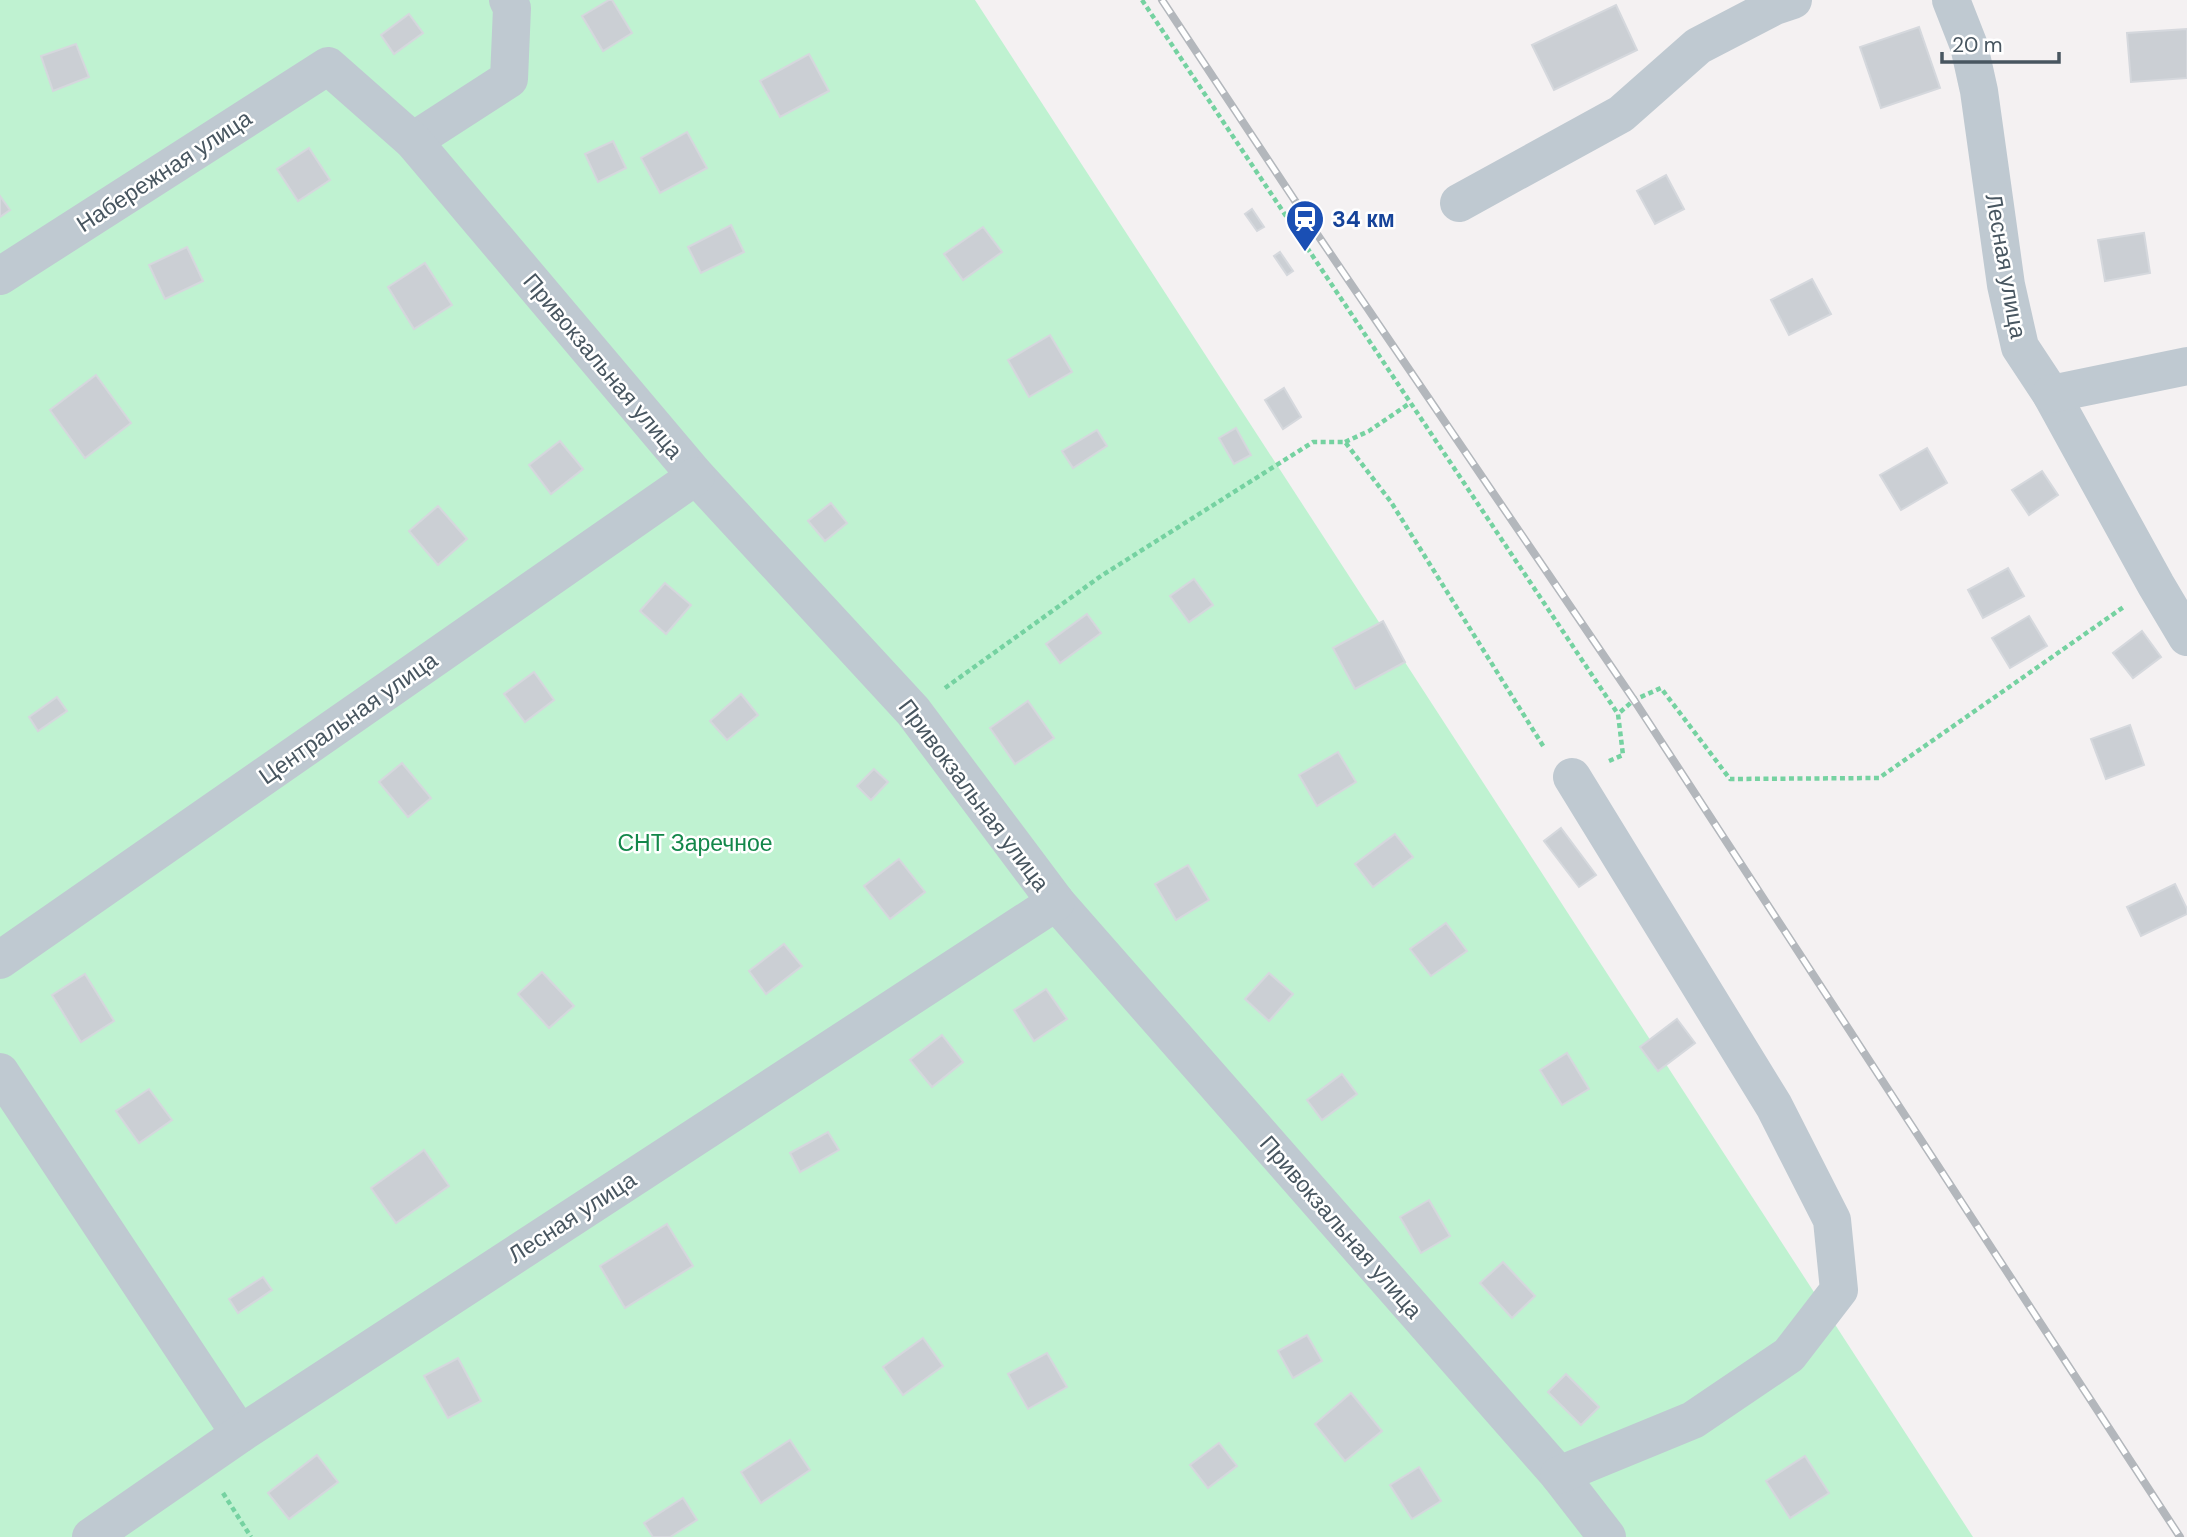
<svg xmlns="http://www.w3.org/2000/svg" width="2187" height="1537" font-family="'DM Sans',sans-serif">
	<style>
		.green { fill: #bff2d1 }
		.building { fill: #cbcfd4; stroke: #d5d8dd; stroke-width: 2 }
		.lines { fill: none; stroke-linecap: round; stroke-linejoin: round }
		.path { stroke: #75d2a1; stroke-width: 4.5; stroke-dasharray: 5 3.5; stroke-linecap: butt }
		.minor { stroke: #bfc9d1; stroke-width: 38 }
		.rail-casing { stroke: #b3b7bc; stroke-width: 8 }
		.rail { stroke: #fff; stroke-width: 5; stroke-dasharray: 16; stroke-linecap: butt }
		.labels { text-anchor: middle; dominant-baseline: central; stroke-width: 5; stroke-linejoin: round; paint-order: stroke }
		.street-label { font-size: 23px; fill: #485660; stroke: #fff }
		.transit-label { font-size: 23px; font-weight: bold; fill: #164399; stroke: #fff; text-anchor: start }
		.park-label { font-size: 23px; fill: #13874a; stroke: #fff }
	</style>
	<rect width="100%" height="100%" fill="#f4f1f2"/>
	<!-- green -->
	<polygon class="green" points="0,0 975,0 1973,1537 0,1537"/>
	<!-- building -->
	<g class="building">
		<polygon points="609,0 612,0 632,33 603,51 582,16"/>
		<polygon points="1616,5 1637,50 1554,90 1532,45"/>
		<polygon points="409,14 423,33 394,54 381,35"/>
		<polygon points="1919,27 1940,88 1881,108 1860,47"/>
		<polygon points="2187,29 2187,78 2131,82 2127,33"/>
		<polygon points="76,44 89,77 53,91 41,56"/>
		<polygon points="809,54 829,91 780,117 760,81"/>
		<polygon points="687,132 707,168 660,193 641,158"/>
		<polygon points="613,141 626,168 598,182 585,154"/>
		<polygon points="309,148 330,180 298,201 277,169"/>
		<polygon points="1666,175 1684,209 1655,224 1637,191"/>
		<polygon points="0,196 10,210 0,217"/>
		<polygon points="1252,209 1264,227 1257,231 1245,214"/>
		<polygon points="731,225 744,252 701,273 688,247"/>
		<polygon points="983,227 1002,252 963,280 944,254"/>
		<polygon points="2144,233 2150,273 2105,281 2098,240"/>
		<polygon points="187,247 203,281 165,299 149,265"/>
		<polygon points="1280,252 1293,271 1287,275 1274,256"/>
		<polygon points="425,263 452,305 414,329 388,287"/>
		<polygon points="1812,279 1831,314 1789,335 1771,300"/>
		<polygon points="1050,335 1072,372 1029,397 1008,360"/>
		<polygon points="96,375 131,423 85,458 50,410"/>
		<polygon points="1284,388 1301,417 1283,429 1265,400"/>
		<polygon points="1236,428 1251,455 1234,464 1219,438"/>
		<polygon points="1097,430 1107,446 1073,468 1062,451"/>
		<polygon points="560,441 583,469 551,494 529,465"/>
		<polygon points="1927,448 1947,483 1901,510 1880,475"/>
		<polygon points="2042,471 2058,495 2029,515 2012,490"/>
		<polygon points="831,503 847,523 825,541 808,521"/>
		<polygon points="438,506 467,539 438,565 409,531"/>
		<polygon points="2008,568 2024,596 1983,618 1968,590"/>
		<polygon points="1194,579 1213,605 1189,622 1170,596"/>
		<polygon points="665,583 691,605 666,634 640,611"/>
		<polygon points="1087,614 1101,633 1060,663 1046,644"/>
		<polygon points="2029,616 2047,646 2010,668 1992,638"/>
		<polygon points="1383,621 1405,662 1355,689 1333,648"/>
		<polygon points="2142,631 2161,657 2133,678 2113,653"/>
		<polygon points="534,672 554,700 525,722 504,694"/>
		<polygon points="741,694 758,715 727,740 710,721"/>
		<polygon points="57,697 67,711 38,731 29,717"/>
		<polygon points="1028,701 1054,738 1015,764 990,728"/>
		<polygon points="2130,725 2144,765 2106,779 2091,739"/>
		<polygon points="1338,752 1356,782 1317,806 1299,775"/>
		<polygon points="402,763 431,798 408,817 379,782"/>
		<polygon points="874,769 888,782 871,800 857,786"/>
		<polygon points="1561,828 1596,875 1579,887 1544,841"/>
		<polygon points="1395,834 1413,857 1373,887 1355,864"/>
		<polygon points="899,859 925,892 890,919 864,886"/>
		<polygon points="1188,865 1209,900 1176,920 1155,884"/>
		<polygon points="2175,884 2187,909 2187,914 2141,936 2127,907"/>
		<polygon points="1446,923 1467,951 1431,976 1410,949"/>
		<polygon points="784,944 802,966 766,994 749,971"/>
		<polygon points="542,972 574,1006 549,1028 518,994"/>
		<polygon points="1269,973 1293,994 1269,1021 1245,999"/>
		<polygon points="85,974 114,1021 81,1042 52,995"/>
		<polygon points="1046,989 1067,1019 1034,1041 1014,1010"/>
		<polygon points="1677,1019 1695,1043 1658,1071 1640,1047"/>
		<polygon points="942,1035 963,1062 932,1087 910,1060"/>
		<polygon points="1567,1053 1589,1089 1562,1105 1540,1070"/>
		<polygon points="1342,1074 1357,1094 1322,1120 1307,1100"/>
		<polygon points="149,1089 172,1120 139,1143 116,1111"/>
		<polygon points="828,1132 839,1150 800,1172 790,1153"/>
		<polygon points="424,1150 449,1186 396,1223 371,1188"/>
		<polygon points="1429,1200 1450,1236 1421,1253 1400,1217"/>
		<polygon points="667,1224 693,1266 625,1308 600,1266"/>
		<polygon points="1503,1262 1535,1296 1512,1318 1480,1283"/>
		<polygon points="263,1277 272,1290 238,1313 229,1299"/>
		<polygon points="1307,1335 1322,1361 1293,1378 1278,1351"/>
		<polygon points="923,1338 943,1366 903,1395 883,1367"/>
		<polygon points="1047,1353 1067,1387 1028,1409 1008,1374"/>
		<polygon points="458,1358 481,1401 448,1418 424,1376"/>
		<polygon points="1566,1374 1599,1407 1581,1425 1548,1392"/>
		<polygon points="1351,1393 1382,1431 1345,1461 1315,1424"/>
		<polygon points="790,1440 810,1470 761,1503 741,1472"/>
		<polygon points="1219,1443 1237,1466 1208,1488 1190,1465"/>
		<polygon points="317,1455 338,1482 289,1519 268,1493"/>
		<polygon points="1805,1456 1829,1493 1790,1518 1766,1481"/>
		<polygon points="1419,1467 1441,1501 1412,1519 1390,1485"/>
		<polygon points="683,1498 697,1520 670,1537 653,1537 644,1523"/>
	</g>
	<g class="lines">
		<!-- path -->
		<g class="path">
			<polyline points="1142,0 1618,714"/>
			<polyline points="1345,442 1369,431 1410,403"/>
			<polyline points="945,688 1101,576 1313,442 1345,442 1391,502 1545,749"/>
			<polyline points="1609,761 1623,755 1618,714 1634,700 1661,688 1730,779 1879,778 2125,606"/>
			<polyline points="223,1493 251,1537"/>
		</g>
		<!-- minor -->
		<g class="minor">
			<polyline points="1951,0 1969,46 1979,91 2006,285 2020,347 2051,394 2156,585 2187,637"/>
			<polyline points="413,141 509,79 512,8 508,0"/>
			<polyline points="1459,203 1621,114 1698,46 1775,6 1793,0"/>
			<polyline points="0,276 328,66 413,141 696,476 913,711 1056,902 1559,1475 1607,1537"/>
			<polyline points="2051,394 2187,366"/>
			<polyline points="0,960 696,476"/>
			<polyline points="0,1072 240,1434"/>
			<polyline points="1559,1475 1693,1420 1789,1355 1839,1290 1832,1220 1774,1106 1572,777"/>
			<polyline points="91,1537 240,1434 1056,902"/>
		</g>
		<defs>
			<polyline id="rail" points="1162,0 1317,234 1634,700 2180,1537"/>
		</defs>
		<!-- rail casing -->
		<use href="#rail" class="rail-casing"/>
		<!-- rail -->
		<use href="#rail" class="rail"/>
	</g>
	<!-- icons -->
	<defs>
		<symbol id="station-pin" viewBox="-11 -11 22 30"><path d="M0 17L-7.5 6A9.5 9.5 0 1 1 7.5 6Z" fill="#1a4fb4" stroke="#fff"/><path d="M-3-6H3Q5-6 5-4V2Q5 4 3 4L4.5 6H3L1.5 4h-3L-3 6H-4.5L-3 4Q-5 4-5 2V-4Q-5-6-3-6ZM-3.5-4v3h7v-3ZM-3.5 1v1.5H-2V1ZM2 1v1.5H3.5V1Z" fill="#fff"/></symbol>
	</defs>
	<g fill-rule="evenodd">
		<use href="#station-pin" x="1283" y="197" width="44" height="60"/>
	</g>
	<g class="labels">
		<!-- street labels -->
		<g class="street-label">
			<text transform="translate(164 171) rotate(-33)">Набережная улица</text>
			<text transform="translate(2006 266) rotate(80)">Лесная улица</text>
			<text transform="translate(603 366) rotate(50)">Привокзальная улица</text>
			<text transform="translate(348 718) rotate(-35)">Центральная улица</text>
			<text transform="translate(974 795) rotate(53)">Привокзальная улица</text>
			<text transform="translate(572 1217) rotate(-33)">Лесная улица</text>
			<text transform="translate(1341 1227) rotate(49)">Привокзальная улица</text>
		</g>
		<!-- transit labels -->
		<g class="transit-label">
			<text x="1332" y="219">34 км</text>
		</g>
		<!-- park labels -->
		<g class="park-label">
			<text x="695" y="843">СНТ Заречное</text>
		</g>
	</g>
	<!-- scale -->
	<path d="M1942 52v10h117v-10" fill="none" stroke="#485660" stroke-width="3.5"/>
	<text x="1952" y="52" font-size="21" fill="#485660" stroke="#ffffff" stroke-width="5" paint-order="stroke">20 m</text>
</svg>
